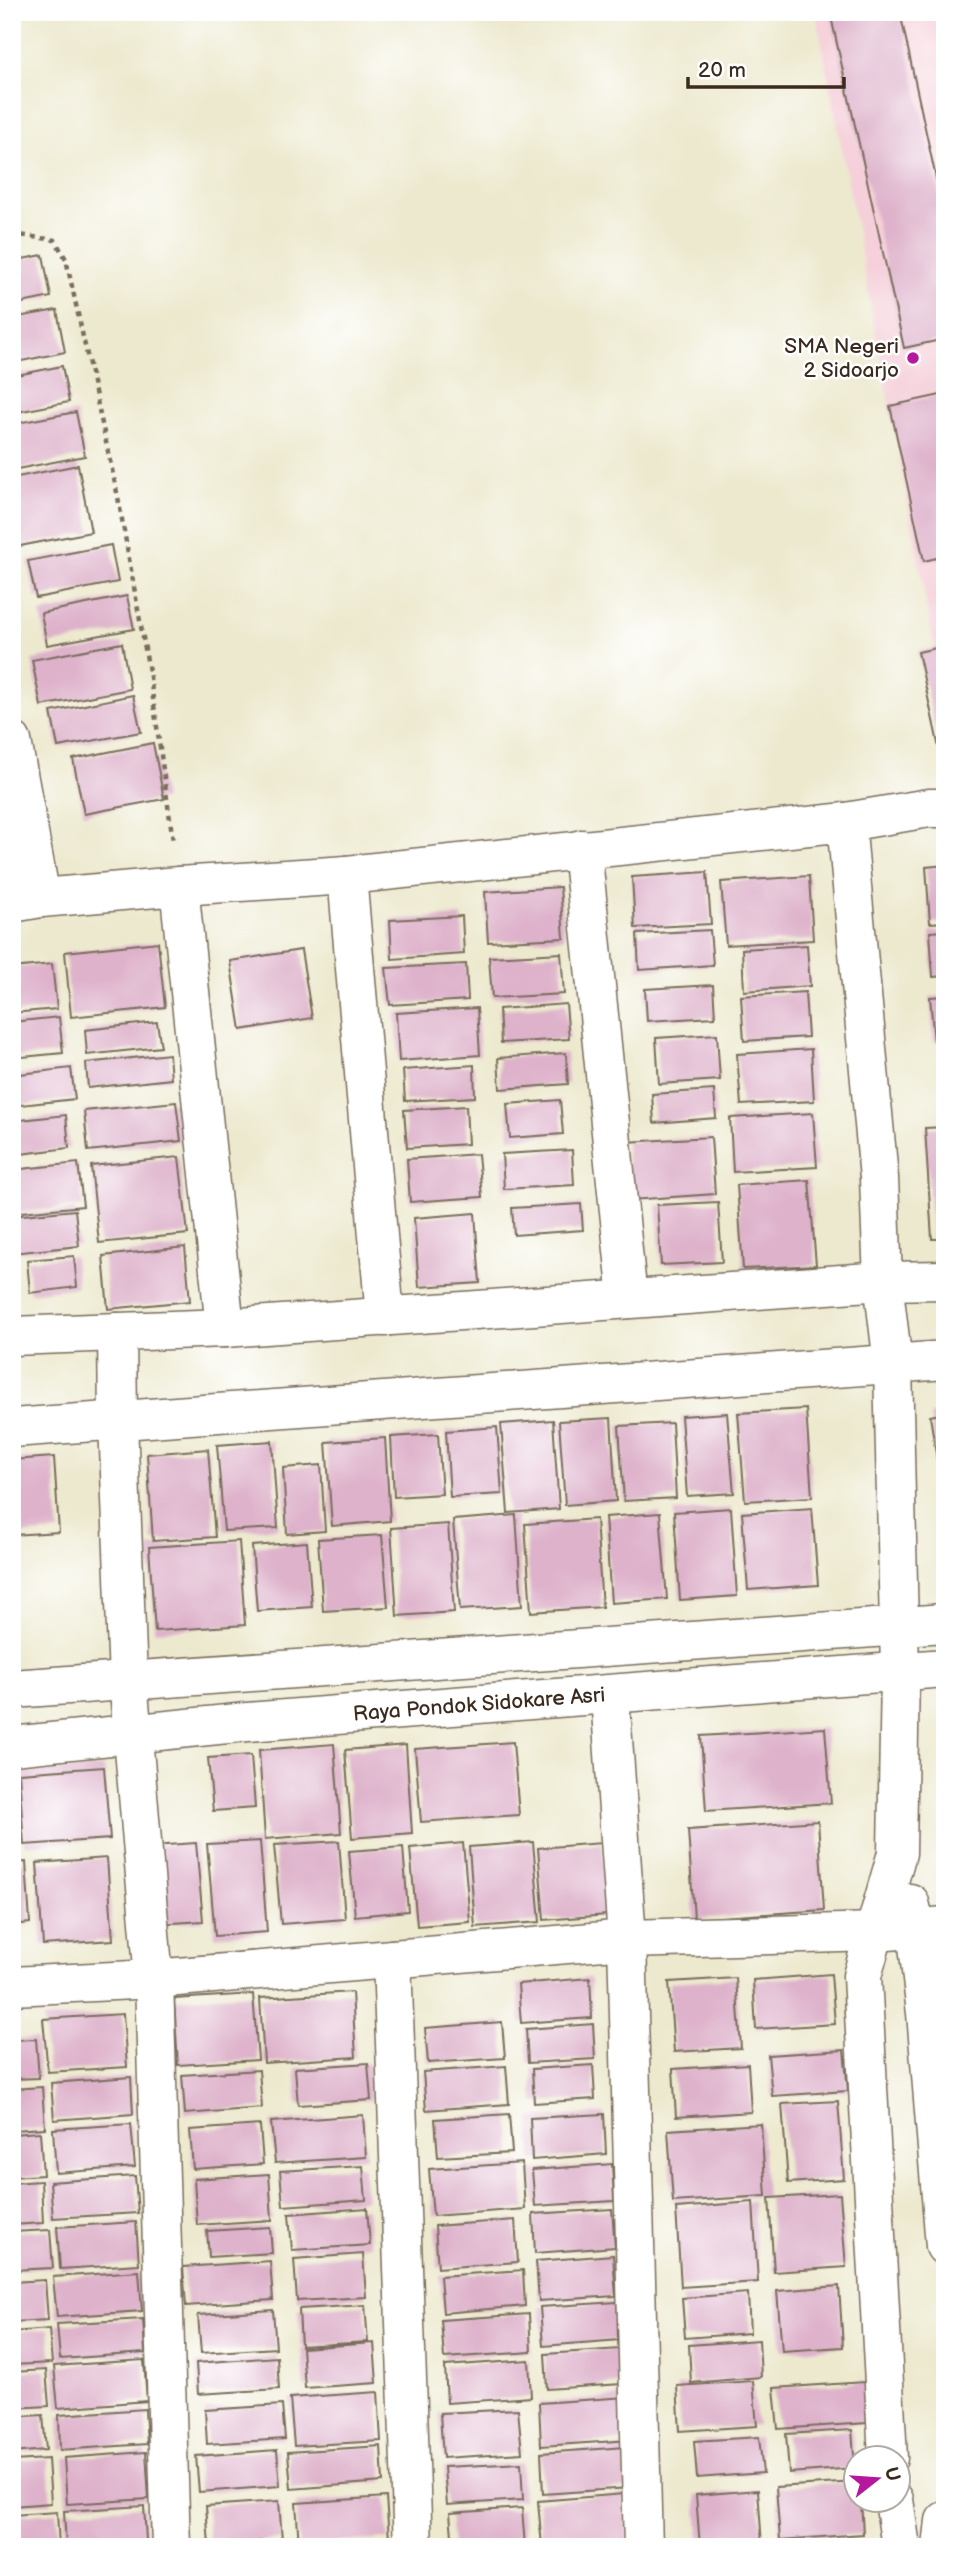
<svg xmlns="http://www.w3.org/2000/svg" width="957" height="2559" font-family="'Balsamiq Sans',sans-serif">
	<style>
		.built { fill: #f5cfd9 }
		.building { fill: #deb2cb }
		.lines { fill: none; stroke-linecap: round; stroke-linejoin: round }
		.minor-casing { stroke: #796d5c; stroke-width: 41 }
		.path { stroke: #796d5c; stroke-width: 4.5; stroke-dasharray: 5 5; stroke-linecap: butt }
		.minor { stroke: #fff; stroke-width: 38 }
		.poi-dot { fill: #b5179e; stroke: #fff; stroke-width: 2.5 }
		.labels { text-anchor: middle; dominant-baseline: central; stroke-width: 5; stroke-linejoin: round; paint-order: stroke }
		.poi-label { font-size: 21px; fill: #3b2a1e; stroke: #fff; text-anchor: end }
		.street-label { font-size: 21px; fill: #3b2a1e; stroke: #fff }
	</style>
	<rect width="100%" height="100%" fill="#fff"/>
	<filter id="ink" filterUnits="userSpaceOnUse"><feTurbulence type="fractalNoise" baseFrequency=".0143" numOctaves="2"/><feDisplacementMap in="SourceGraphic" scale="14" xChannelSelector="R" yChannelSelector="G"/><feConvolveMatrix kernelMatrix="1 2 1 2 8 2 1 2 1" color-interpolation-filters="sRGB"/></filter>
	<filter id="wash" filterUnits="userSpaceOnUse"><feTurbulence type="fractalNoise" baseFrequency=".00686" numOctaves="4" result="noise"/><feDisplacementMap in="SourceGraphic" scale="28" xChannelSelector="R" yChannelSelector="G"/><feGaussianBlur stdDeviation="1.57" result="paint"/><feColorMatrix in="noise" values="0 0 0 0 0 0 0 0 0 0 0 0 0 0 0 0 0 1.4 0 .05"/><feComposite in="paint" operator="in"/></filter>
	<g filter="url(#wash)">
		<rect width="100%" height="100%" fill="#ede9cf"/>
		<!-- built -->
		<polygon class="built" points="816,12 945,12 945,704"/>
		<g id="blocks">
			<!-- building -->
			<g class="building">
				<polygon points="830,12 900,12 945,220 945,339 904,348"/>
				<polygon points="43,255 51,297 12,305 12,261"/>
				<polygon points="57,310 65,352 12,363 12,318"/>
				<polygon points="62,366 69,402 12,413 12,376"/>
				<polygon points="945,394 945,556 924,561 890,406"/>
				<polygon points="76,412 85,456 12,470 12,424"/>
				<polygon points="78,465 91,532 15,547 12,534 12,478"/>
				<polygon points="111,545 118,582 36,598 28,561"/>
				<polygon points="127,596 134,629 47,645 41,613"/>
				<polygon points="122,643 130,689 41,706 32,660"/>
				<polygon points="945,646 945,771 944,771 918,652"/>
				<polygon points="133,695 141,732 58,747 51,712"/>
				<polygon points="153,743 164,799 84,814 73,759"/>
				<polygon points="945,865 945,922 930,923 926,867"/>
				<polygon points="707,872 711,924 635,928 632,877"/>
				<polygon points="809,876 813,940 726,945 721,882"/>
				<polygon points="560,887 564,938 488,942 485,892"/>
				<polygon points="462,916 464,954 392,959 390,920"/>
				<polygon points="710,930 713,965 639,970 637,934"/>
				<polygon points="945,931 945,976 933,977 930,932"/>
				<polygon points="158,942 165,1007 71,1017 65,952"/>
				<polygon points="807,945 810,986 744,991 742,949"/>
				<polygon points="301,950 312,1018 241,1030 230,961"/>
				<polygon points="561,953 564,994 492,998 489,957"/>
				<polygon points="52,964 57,1009 12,1013 12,968"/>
				<polygon points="466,964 468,1000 390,1005 386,968"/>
				<polygon points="713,985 715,1017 647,1021 645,989"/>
				<polygon points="805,992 808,1037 744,1041 741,996"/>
				<polygon points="945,996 945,1040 934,1041 930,997"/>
				<polygon points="566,1004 569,1039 501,1043 499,1009"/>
				<polygon points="477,1008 480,1055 399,1061 396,1013"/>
				<polygon points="59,1017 63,1053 12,1058 12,1022"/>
				<polygon points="157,1022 161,1047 87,1055 85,1030"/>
				<polygon points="717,1034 720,1080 659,1084 656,1038"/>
				<polygon points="811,1049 814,1101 741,1105 737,1054"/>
				<polygon points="566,1053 568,1084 500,1089 498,1058"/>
				<polygon points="169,1054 171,1079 88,1088 86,1063"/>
				<polygon points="474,1065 475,1097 405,1101 403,1070"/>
				<polygon points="71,1068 75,1099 12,1106 12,1075"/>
				<polygon points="714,1090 716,1118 654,1123 652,1094"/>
				<polygon points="560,1100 563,1134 510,1138 507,1104"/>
				<polygon points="176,1102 181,1141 88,1151 84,1111"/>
				<polygon points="466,1106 468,1144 407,1148 404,1110"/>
				<polygon points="813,1113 817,1167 733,1172 730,1118"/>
				<polygon points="66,1115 69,1148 12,1155 12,1121"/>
				<polygon points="945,1127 945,1239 932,1239 925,1128"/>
				<polygon points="711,1137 715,1194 630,1200 626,1142"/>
				<polygon points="572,1150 574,1185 504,1189 502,1154"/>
				<polygon points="478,1154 482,1197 410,1202 407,1159"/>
				<polygon points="179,1157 188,1234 99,1243 91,1166"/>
				<polygon points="78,1163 83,1206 12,1213 12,1170"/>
				<polygon points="809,1180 816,1265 743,1269 737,1185"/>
				<polygon points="718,1202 722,1262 661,1265 657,1205"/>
				<polygon points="581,1204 583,1230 514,1235 512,1208"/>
				<polygon points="75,1210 79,1246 12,1253 12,1216"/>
				<polygon points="475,1213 480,1283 419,1287 414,1218"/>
				<polygon points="185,1247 190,1301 108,1309 103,1256"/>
				<polygon points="74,1256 77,1287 30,1293 27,1260"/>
				<polygon points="806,1409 812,1497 745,1501 738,1413"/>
				<polygon points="727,1413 734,1493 687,1496 681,1416"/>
				<polygon points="945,1413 945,1498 943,1498 930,1416"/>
				<polygon points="611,1418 616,1501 565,1505 559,1421"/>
				<polygon points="553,1420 559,1509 508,1513 501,1424"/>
				<polygon points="672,1423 676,1498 624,1501 619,1426"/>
				<polygon points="497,1427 502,1494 450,1497 446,1431"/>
				<polygon points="438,1434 442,1494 394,1497 391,1437"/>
				<polygon points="385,1438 390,1521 332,1526 326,1442"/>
				<polygon points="272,1441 278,1528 224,1531 217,1445"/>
				<polygon points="208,1449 215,1537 153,1541 147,1454"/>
				<polygon points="54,1457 59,1532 12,1535 12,1460"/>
				<polygon points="321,1465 325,1531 287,1534 283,1468"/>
				<polygon points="731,1508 737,1596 680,1600 674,1512"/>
				<polygon points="812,1508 818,1585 748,1590 742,1513"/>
				<polygon points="660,1513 667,1599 611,1603 605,1517"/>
				<polygon points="516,1515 522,1606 460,1610 453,1520"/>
				<polygon points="596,1519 602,1607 531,1612 525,1524"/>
				<polygon points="448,1524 454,1612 397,1616 391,1528"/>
				<polygon points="382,1535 388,1607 323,1611 318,1539"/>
				<polygon points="239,1541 245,1625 155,1631 149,1547"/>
				<polygon points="307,1542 312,1607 257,1611 252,1546"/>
				<polygon points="825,1728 831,1803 706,1811 701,1736"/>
				<polygon points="513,1742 519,1815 421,1822 415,1749"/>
				<polygon points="334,1744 341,1833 265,1839 259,1750"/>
				<polygon points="406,1745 412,1833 352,1838 345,1750"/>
				<polygon points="251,1755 255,1808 213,1811 208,1758"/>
				<polygon points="104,1767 110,1839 24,1845 19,1773"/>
				<polygon points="12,1816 14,1816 17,1846 12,1847"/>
				<polygon points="818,1821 824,1910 694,1919 688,1830"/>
				<polygon points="260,1841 267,1932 215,1936 207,1844"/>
				<polygon points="339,1841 345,1919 281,1924 274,1845"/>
				<polygon points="533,1842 540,1922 475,1927 469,1847"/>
				<polygon points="196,1843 203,1921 158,1924 152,1846"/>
				<polygon points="463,1843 470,1922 417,1926 410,1848"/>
				<polygon points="602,1843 607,1915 544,1920 538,1848"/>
				<polygon points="403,1847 408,1911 355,1916 349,1851"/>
				<polygon points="107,1858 113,1940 43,1945 37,1863"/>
				<polygon points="26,1862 30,1923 12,1925 12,1863"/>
				<polygon points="831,1974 835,2024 756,2029 753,1980"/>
				<polygon points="590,1978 592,2018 521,2023 518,1984"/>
				<polygon points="736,1978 741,2048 674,2052 669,1982"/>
				<polygon points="352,1992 356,2057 264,2063 260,1998"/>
				<polygon points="253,1994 258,2060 178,2065 174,1999"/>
				<polygon points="123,2014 127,2067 48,2072 43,2019"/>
				<polygon points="502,2022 505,2058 428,2063 425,2028"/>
				<polygon points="593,2024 595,2059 528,2063 526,2029"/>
				<polygon points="36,2039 39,2078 12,2079 12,2040"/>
				<polygon points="844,2050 848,2091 772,2096 768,2055"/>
				<polygon points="368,2063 371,2100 298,2105 295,2068"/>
				<polygon points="748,2064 751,2112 676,2117 673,2069"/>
				<polygon points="593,2065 595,2099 534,2103 532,2069"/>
				<polygon points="506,2066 509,2104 426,2110 423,2072"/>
				<polygon points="259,2070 262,2108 185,2114 182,2075"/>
				<polygon points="131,2077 133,2114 54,2120 51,2083"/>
				<polygon points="42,2087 45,2128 12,2130 12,2089"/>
				<polygon points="838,2101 844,2179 788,2183 782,2104"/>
				<polygon points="509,2114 512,2153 438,2157 435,2119"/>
				<polygon points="604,2114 606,2154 532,2160 530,2118"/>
				<polygon points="363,2115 366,2157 275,2163 271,2122"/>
				<polygon points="131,2124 135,2167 56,2173 53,2129"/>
				<polygon points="761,2124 766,2196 673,2202 668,2130"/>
				<polygon points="260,2125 263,2164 193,2169 190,2130"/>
				<polygon points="40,2132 43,2175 12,2177 12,2134"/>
				<polygon points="522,2163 525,2209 433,2216 429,2169"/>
				<polygon points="612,2164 614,2201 535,2206 532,2170"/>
				<polygon points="363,2166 366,2200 283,2206 280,2171"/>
				<polygon points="269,2174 272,2220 197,2225 194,2179"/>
				<polygon points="135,2176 138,2213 53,2218 50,2182"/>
				<polygon points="41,2181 43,2223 12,2225 12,2183"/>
				<polygon points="840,2194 846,2267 774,2272 769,2198"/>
				<polygon points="753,2202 758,2282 681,2287 676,2208"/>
				<polygon points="367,2208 370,2245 292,2250 289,2214"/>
				<polygon points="612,2209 615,2247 535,2253 533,2214"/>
				<polygon points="515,2220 518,2262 438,2268 435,2226"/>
				<polygon points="136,2222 139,2264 60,2269 57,2227"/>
				<polygon points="270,2227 272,2253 209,2257 207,2231"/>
				<polygon points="50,2230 53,2268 12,2270 12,2232"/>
				<polygon points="363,2254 366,2297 297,2301 294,2259"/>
				<polygon points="613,2255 616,2296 539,2301 536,2261"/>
				<polygon points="270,2261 273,2300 186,2306 183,2267"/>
				<polygon points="523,2270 525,2306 443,2313 440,2276"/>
				<polygon points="139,2271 142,2311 57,2317 53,2277"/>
				<polygon points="45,2280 48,2320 12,2322 12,2282"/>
				<polygon points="839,2286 843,2347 782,2351 777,2291"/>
				<polygon points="748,2293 750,2333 685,2338 682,2298"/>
				<polygon points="617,2302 620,2340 543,2346 540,2307"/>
				<polygon points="365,2305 368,2342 301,2346 299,2309"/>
				<polygon points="273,2310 276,2348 201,2353 198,2315"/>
				<polygon points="529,2314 531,2352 444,2358 441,2320"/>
				<polygon points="143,2319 145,2353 60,2359 57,2324"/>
				<polygon points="49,2329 52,2363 12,2365 12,2332"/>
				<polygon points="759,2340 761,2377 691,2383 689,2345"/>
				<polygon points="374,2343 377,2383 305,2388 302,2348"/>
				<polygon points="620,2349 622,2384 547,2389 545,2354"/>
				<polygon points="277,2357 279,2389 198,2394 196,2363"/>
				<polygon points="144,2360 147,2401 58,2408 54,2366"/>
				<polygon points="529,2360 531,2397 447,2403 445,2366"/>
				<polygon points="46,2370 49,2406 12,2408 12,2372"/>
				<polygon points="753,2381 757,2426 680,2431 677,2386"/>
				<polygon points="865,2382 867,2423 778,2429 774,2388"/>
				<polygon points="378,2392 381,2441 294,2446 290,2398"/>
				<polygon points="627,2397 631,2440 541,2446 539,2403"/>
				<polygon points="282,2405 285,2439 207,2444 205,2410"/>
				<polygon points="145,2409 147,2444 60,2450 59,2415"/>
				<polygon points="518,2409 522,2453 443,2458 440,2413"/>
				<polygon points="43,2415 46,2450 12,2453 12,2417"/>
				<polygon points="852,2430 855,2468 789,2473 786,2434"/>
				<polygon points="759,2437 763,2473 697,2478 694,2441"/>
				<polygon points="381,2446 383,2482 291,2489 288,2452"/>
				<polygon points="626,2447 629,2488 543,2494 541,2453"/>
				<polygon points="277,2450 280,2486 199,2492 196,2456"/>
				<polygon points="146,2452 149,2499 67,2504 64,2458"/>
				<polygon points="48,2459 51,2503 12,2506 12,2461"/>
				<polygon points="521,2463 523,2500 447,2505 444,2467"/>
				<polygon points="856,2482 856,2500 861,2500 863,2534 780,2540 776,2487"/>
				<polygon points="758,2490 762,2545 700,2547 696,2495"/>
				<polygon points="624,2494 628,2547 542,2547 538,2501"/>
				<polygon points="386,2497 389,2539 299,2545 296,2503"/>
				<polygon points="279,2501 282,2540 209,2545 206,2506"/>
				<polygon points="144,2506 146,2541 66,2547 64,2511"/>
				<polygon points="522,2508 525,2547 453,2547 450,2513"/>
				<polygon points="57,2512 59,2547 12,2547 12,2515"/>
			</g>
		</g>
	</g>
	<g filter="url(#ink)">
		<use href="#blocks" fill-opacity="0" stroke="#796d5c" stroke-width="2"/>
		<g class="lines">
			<defs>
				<g id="minor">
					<polyline points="12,741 41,898"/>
					<polyline points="846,822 879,1178 883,1281 893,1364 900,1672 897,1853 862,1976 888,2458"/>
					<polyline points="582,849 628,1299"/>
					<polyline points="347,875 385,1317"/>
					<polyline points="179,886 225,1328"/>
					<polyline points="12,903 41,898 179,886 347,875 846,822 929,808 945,808"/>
					<polyline points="117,1332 118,1421 128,1680 154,1979 171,2547"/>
					<polyline points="12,1336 225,1328 883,1281 945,1280"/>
					<polyline points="12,1428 945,1360"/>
					<polyline points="12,1689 945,1623"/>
					<polyline points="610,1696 627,1939 643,2547"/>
					<path id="s1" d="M12 1746 247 1722 945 1668"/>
					<polyline points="910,1903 916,1928 926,2013 945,2246"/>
					<polyline points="392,1959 413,2547"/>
					<polyline points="12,1986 154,1979 627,1939 876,1932 945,1926"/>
					<polyline points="894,2500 901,2547"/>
					<polyline points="942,2547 945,2521"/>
				</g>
			</defs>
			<!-- minor casing -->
			<use href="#minor" class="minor-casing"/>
			<!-- path -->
			<polyline class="path" points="12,234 55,240 66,259 118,497 150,677 173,841"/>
			<!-- minor -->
			<use href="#minor" class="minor"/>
		</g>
	</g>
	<!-- markers -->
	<circle class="poi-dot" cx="913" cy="358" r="7"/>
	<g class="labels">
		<!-- poi labels -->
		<g class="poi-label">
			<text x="899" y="346">SMA Negeri<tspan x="899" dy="24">2 Sidoarjo</tspan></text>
		</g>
		<!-- street labels -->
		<g class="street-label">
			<text stroke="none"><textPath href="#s1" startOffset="469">Raya Pondok Sidokare Asri</textPath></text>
		</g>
	</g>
	<!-- margin -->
	<rect width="957" height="2559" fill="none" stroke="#fff" stroke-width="42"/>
	<!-- north arrow -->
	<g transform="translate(877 2479) rotate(73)"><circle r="33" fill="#ffffff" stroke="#b1aaa5" stroke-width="2"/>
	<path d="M0-5L12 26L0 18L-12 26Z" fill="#b5179e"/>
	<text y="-10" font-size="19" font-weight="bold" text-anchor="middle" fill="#3b2a1e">U</text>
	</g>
	<!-- scale -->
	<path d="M688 77v10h156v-10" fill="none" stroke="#3b2a1e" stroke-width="3.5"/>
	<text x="698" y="77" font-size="21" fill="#3b2a1e" stroke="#ffffff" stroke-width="5" paint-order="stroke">20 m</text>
</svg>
